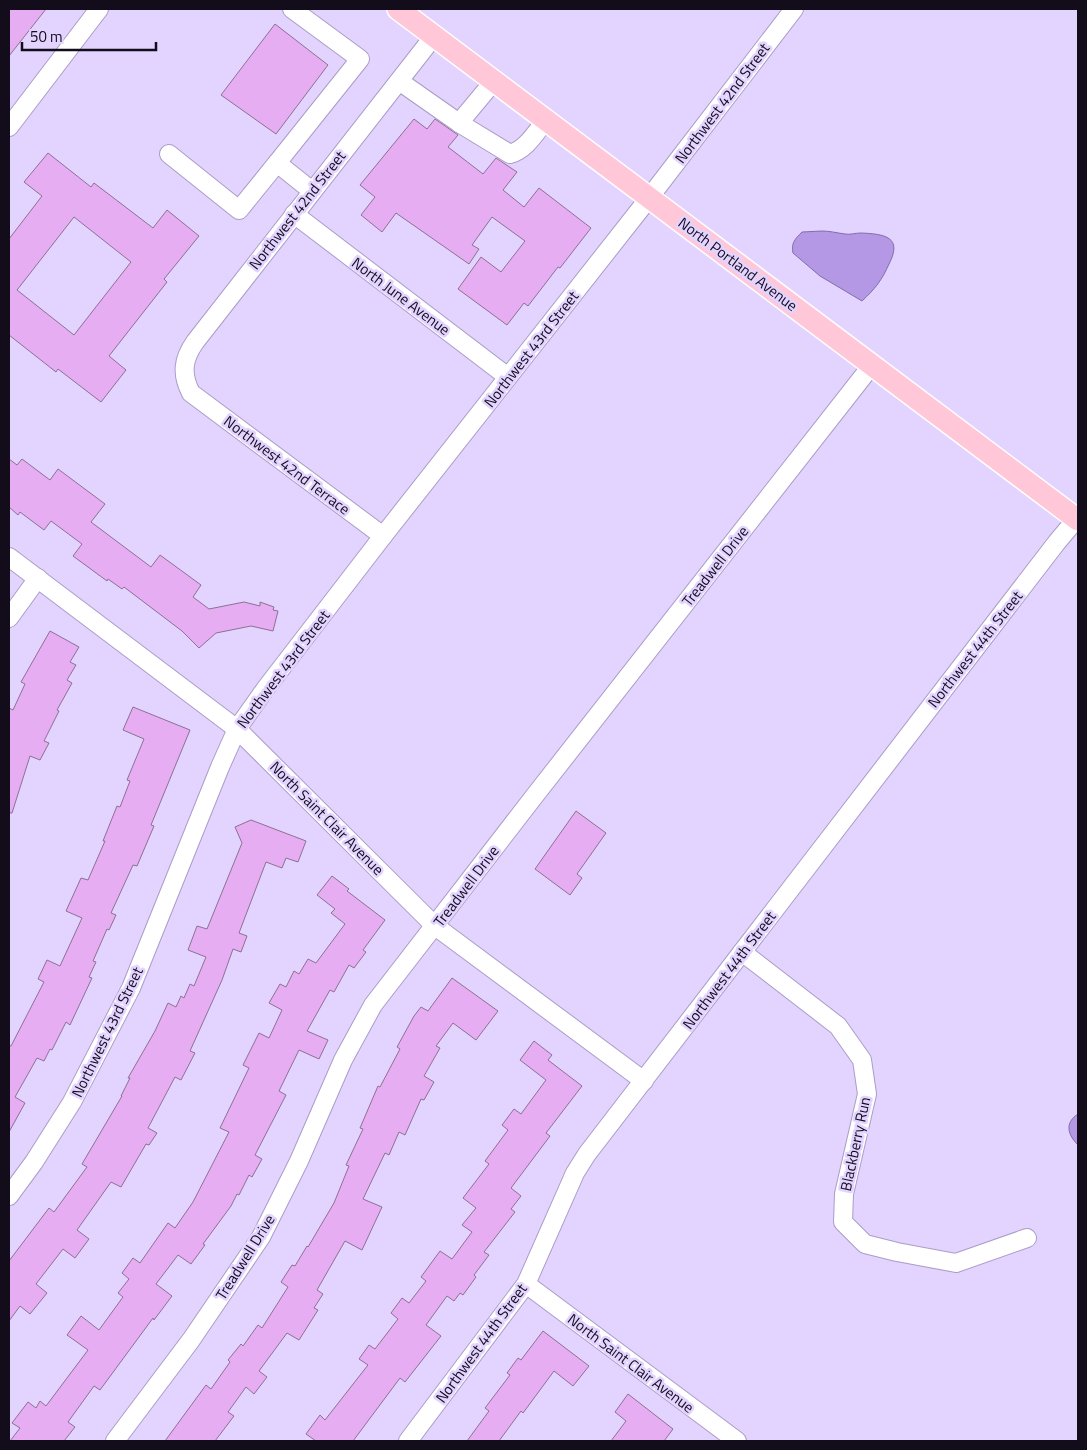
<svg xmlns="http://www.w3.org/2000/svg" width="1087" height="1450" font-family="'Titillium Web',sans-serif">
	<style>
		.water { fill: #b498e5; stroke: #836ea8 }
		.building { fill: #e6adf2; stroke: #8d7193; fill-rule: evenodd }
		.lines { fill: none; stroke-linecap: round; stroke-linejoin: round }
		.minor-casing { stroke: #ab9dc7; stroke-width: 20 }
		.major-casing { stroke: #fff; stroke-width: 24 }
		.minor { stroke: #fff; stroke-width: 18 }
		.major { stroke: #ffc7d8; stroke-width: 21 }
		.labels { text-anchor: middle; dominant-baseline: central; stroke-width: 5; stroke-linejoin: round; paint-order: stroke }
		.street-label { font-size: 15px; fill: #120c1b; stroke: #e2d3ff }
	</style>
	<rect width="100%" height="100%" fill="#e2d3ff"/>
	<!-- water -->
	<g class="water">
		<path d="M822 231C830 231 837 233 845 234 850 235 855 233 861 233 885 234 903 237 889 264 882 280 875 289 862 301L820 276 793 253C791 243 795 239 802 232Z"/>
		<path d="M1078 1114V1145C1068 1135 1064 1123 1078 1114Z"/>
	</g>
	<!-- building -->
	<g class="building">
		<polygon points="9,9 46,9 9,56"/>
		<polygon points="275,24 328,65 276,134 221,95"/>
		<polygon points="414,119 427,129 435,119 458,135 448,147 483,174 496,158 517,172 503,190 524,207 539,188 591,228 560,268 558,267 528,306 524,303 507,325 458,289 481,257 501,272 525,241 492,217 472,245 479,249 469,264 396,213 382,232 361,215 375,197 360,185"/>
		<path d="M48 153 91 187 94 183 153 228 167 210 199 236 164 279 167 282 109 356 126 370 101 402 58 369 56 372 9 335V239L42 196 24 182ZM74 217 131 262 74 335 17 290Z"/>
		<polygon points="9,459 17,465 22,459 50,480 58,469 105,504 91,522 151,567 160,555 201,585 193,597 209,609 244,602 260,606 260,602 274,607 273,610 278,611 273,631 251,626 216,633 199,648 182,631 124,587 122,589 108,579 107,581 73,556 82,544 51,521 44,530 20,512 18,515 9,507"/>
		<polygon points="50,631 79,647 70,662 76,665 67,680 72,683 57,710 59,711 44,741 49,743 40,760 30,756 12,813 9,813 9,708 13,710 25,684 21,682"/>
		<polygon points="133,707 190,730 151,825 154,826 137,866 133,865 111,913 116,915 109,930 107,929 93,961 96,962 89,977 92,978 70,1025 66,1022 52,1050 50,1049 44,1061 37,1058 15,1097 25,1103 9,1132 9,1046 11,1046 44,982 38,979 47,960 60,966 82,918 66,911 81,878 88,880 105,841 103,841 117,806 120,807 130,781 127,780 144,739 123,730"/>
		<polygon points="576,811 606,833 577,874 582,878 570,895 535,869"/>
		<polygon points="251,820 306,841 298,862 286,858 282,868 266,862 239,933 247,936 241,952 233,949 222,980 190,1051 195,1053 181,1080 175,1077 148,1128 157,1133 149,1145 146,1144 121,1187 111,1182 77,1230 89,1239 75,1258 63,1249 36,1284 47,1293 30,1314 20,1306 9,1321 9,1261 49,1208 54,1212 87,1167 82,1164 122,1096 121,1096 130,1078 128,1078 155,1031 168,1003 176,1007 181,996 184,998 190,984 194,986 206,957 188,950 197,926 207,929 242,843 235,827"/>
		<polygon points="332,876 349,889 347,891 385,920 363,950 366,952 354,968 349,965 334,992 330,990 307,1031 328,1040 319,1059 299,1050 279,1091 286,1095 255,1155 262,1159 252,1177 249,1175 239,1195 237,1194 231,1206 203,1244 205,1245 191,1264 178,1255 156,1284 172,1296 154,1320 153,1318 100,1390 94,1386 68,1422 75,1427 64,1441 10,1441 20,1428 12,1423 28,1402 36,1408 40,1401 46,1406 88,1350 67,1335 81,1316 99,1330 123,1297 118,1293 129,1279 122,1273 133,1258 140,1263 168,1223 175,1228 193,1202 229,1132 220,1128 249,1068 243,1065 259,1033 269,1038 282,1010 269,1003 280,984 286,987 294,971 299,974 308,959 316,963 345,924 331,913 335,909 317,895"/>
		<polygon points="452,978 498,1011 476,1040 453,1023 436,1046 440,1048 424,1076 434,1082 424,1100 421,1099 405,1135 399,1132 389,1155 385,1153 363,1199 382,1207 362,1250 345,1241 317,1290 323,1294 314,1308 318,1310 299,1340 287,1333 259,1371 267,1377 254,1394 246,1387 228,1412 234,1416 215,1441 165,1441 206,1385 211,1389 230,1362 228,1360 241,1344 243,1346 258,1325 262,1328 288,1287 281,1282 292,1265 295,1266 307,1246 308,1247 334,1203 349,1166 346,1165 363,1129 360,1128 378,1086 380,1087 400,1049 397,1047 414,1016 421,1007 428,1011"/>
		<polygon points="534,1041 552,1055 548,1060 582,1086 546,1133 550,1136 511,1188 521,1196 511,1209 515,1212 484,1252 489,1255 474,1275 476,1277 463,1295 460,1293 454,1301 447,1296 426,1325 441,1336 405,1382 400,1378 353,1441 316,1441 306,1434 320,1415 325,1420 368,1365 359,1359 369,1345 375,1349 398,1319 391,1313 402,1298 409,1303 426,1281 421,1277 440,1251 452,1259 472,1232 462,1225 476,1208 463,1198 489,1164 485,1161 508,1130 502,1125 514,1109 521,1114 546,1080 520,1060"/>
		<polygon points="543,1331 589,1366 573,1386 554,1371 523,1413 521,1411 499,1441 467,1441 489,1411 485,1408 510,1375 507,1373 518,1358 521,1360"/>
		<polygon points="628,1394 673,1429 664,1441 611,1441 626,1421 615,1412"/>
	</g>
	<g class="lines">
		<defs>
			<g id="minor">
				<path d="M399 81 459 123 510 154C526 150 536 132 546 120"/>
				<polyline points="459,123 494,81"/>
				<polyline points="9,127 99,9"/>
				<polyline points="169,154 239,210 277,163 312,191"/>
				<polyline points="277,163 360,59 292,9"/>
				<polyline points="294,214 508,377"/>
				<path d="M383 536 191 393C181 374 183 359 195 342L434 36"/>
				<polyline points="9,557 237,729 435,926 644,1081"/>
				<polyline points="9,618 38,578"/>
				<polyline points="742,952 838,1026 862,1060 867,1094 844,1194 843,1222 865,1244 897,1252 956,1263 1027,1238"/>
				<polyline points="9,1196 34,1162 72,1102 131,988 220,767 237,729 266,688 383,536 649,198 794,9"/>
				<polyline points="526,1284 737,1441"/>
				<polyline points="115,1441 191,1340 261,1237 299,1161 343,1060 373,1005 536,794 872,365"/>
				<polyline points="408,1441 526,1284 575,1173 587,1154 1057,542 1078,517"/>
			</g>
			<polyline id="major" points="398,9 1078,520"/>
		</defs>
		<!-- minor casing -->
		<use href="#minor" class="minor-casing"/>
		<!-- major casing -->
		<use href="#major" class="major-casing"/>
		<!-- minor -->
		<use href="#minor" class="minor"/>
		<!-- major -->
		<use href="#major" class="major"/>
	</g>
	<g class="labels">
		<!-- street labels -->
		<g class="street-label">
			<text transform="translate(722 103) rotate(-53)">Northwest 42nd Street</text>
			<text transform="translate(297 210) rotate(-52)">Northwest 42nd Street</text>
			<text transform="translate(738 264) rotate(37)">North Portland Avenue</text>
			<text transform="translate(401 296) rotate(37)">North June Avenue</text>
			<text transform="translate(531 349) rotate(-52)">Northwest 43rd Street</text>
			<text transform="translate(287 465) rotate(37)">Northwest 42nd Terrace</text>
			<text transform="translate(715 566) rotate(-52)">Treadwell Drive</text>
			<text transform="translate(975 649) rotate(-52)">Northwest 44th Street</text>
			<text transform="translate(283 669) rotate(-53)">Northwest 43rd Street</text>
			<text transform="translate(327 818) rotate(45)">North Saint Clair Avenue</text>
			<text transform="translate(466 886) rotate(-53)">Treadwell Drive</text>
			<text transform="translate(729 970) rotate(-53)">Northwest 44th Street</text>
			<text transform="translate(107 1032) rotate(-64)">Northwest 43rd Street</text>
			<text transform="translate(855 1144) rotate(-78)">Blackberry Run</text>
			<text transform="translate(245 1257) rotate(-58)">Treadwell Drive</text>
			<text transform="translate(481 1343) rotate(-54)">Northwest 44th Street</text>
			<text transform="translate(631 1363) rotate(37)">North Saint Clair Avenue</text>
		</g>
	</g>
	<!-- border -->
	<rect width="1087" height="1450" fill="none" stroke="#120c1b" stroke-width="20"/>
	<!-- scale -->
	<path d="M22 42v8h134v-8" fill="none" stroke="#120c1b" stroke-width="2.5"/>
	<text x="30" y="42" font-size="15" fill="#120c1b" stroke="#e2d3ff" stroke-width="4" paint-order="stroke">50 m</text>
</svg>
